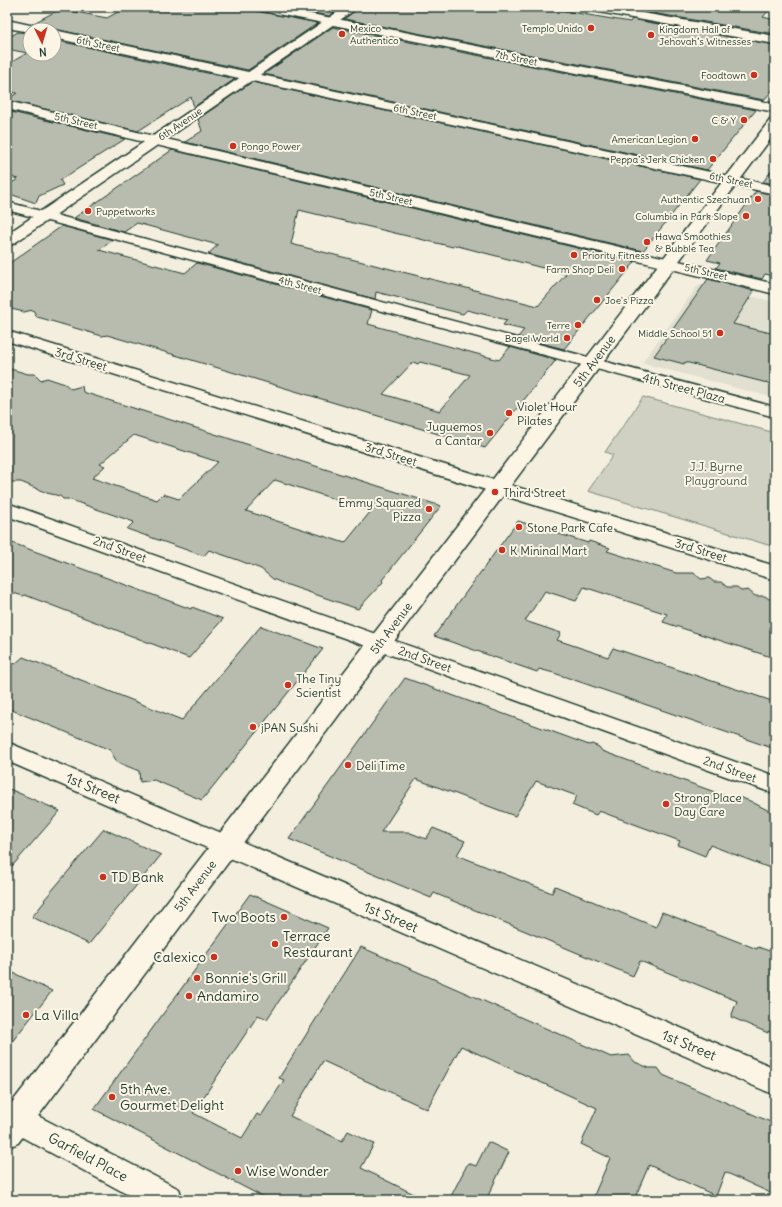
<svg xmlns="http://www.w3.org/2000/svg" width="782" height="1207" font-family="Delius,sans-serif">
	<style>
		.built { fill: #e1dfd0 }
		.green { fill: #d0d1c2; stroke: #78877b }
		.building { fill: #b8bcae; stroke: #1f3d34; fill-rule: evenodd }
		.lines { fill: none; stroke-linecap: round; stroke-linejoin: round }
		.minor-casing { stroke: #1f3d34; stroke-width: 3 }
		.tertiary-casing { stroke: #1f3d34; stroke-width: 3 }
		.minor { fill: #fcf5e5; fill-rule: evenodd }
		.tertiary { fill: #fcf5e5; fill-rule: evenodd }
		.poi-dot { fill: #c8321e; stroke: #fcf5e5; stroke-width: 1.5 }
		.labels { text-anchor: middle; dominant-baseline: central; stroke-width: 4; stroke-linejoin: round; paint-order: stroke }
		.far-poi-label { font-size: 10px; fill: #1f3d34; stroke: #fcf5e5; text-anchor: end }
		.far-street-label { font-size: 10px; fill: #1f3d34; stroke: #fcf5e5 }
		.street-label { font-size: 12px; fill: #1f3d34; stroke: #fcf5e5 }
		.poi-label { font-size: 12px; fill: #1f3d34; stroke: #fcf5e5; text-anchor: start }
		.park-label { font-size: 12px; fill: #425b50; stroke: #fcf5e5 }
		.near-street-label { font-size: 14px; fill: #1f3d34; stroke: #fcf5e5 }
		.near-poi-label { font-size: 14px; fill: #1f3d34; stroke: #fcf5e5; text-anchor: start }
	</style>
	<rect width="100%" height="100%" fill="#f3eede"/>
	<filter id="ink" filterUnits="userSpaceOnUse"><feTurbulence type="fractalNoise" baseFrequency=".025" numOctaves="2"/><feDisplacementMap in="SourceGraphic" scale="8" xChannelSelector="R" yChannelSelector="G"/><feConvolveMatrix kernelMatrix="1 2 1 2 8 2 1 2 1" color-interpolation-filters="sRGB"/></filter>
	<g filter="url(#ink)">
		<!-- built -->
		<polygon class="built" points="699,284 775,302 775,398 642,363"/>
		<!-- green -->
		<polygon class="green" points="643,397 775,433 775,547 588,491 613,455 605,452"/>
		<!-- building -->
		<g class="building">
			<polygon points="143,7 250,7 257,11 318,23 248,70 54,29 42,30 39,26 32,24 60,9 107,18 125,8 137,11"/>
			<polygon points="283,7 342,7 329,16"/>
			<polygon points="360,7 541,7 630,22 632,19 775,45 775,87 764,100 344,19"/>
			<polygon points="645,7 772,7 763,17 775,20 775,34 641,11"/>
			<polygon points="333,27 756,110 707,170 264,74"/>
			<polygon points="18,32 30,33 30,54 54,54 54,40 235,79 194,107 191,97 138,131 7,100 17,93 7,91 7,65 27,53 7,49 7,38"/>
			<polygon points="252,82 700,179 643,251 185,142 202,131 198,119"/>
			<polygon points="7,111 125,139 60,180 63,185 39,196 36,203 7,193 7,186 18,179 7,176"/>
			<path d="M172 150 635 262 564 349 518 337 524 330 503 325 507 320 467 310 463 314 376 292 375 299 208 254 218 245 137 223 124 232 74 218ZM299 210 453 247 454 245 566 274 538 306 291 244Z"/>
			<polygon points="775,166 775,184 763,182"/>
			<polygon points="756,191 775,195 775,276 765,274 762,279 716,268 720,263 707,260"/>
			<path d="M62 226 113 240 99 250 185 273 197 263 372 310 368 324 499 360 510 347 556 360 485 448 155 349 107 335 102 336 41 318 37 317 33 310 24 312 7 308V265ZM413 362 418 364 420 362 470 375 440 411 383 394Z"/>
			<polygon points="708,279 754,291 733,324 775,334 775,385 685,362 684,364 654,356"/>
			<path d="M7 368 28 374H35L41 380 47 378 65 384 71 389 82 386 83 392 441 506 382 580 383 582 358 609 282 583 273 579 261 569 238 560 209 550 204 556 127 529 134 522 68 499H63L60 496 47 493 21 482H7ZM134 435 209 459 218 462 179 499 163 494 157 500 92 478 105 466 100 464ZM275 480 328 497 371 511 345 543 246 511Z"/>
			<polygon points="518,521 588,543 589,541 610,548 607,551 676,573 694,573 701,579 709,578 714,582 721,582 727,587 737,587 742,591 748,590 755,596 765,596 769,599 775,599 775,648 771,657 663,622 667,614 584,587 576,601 545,591 525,621 561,633 557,640 608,657 613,648 775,702 775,749 554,673 539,669 537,672 434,636"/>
			<polygon points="7,541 191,609 192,607 223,619 189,658 25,595 23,596 7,591"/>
			<polygon points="261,626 323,649 202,800 154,780 140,782 139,771 117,762 110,750 7,708 7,660 15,664 23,657 182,720"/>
			<polygon points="405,678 589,745 592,744 599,747 602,751 731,798 736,796 750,801 775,814 775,870 710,845 705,856 678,845 680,841 599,811 596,815 572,805 577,796 536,781 515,816 416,779 381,832 408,832 426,839 433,828 465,841 457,855 552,893 555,886 656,927 662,912 757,949 758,947 775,953 775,1034 768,1031 768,1033 731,1017 737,1001 640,961 633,976 434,893 431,898 289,839"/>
			<polygon points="7,788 60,811 7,872"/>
			<polygon points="104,829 161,855 89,944 32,917 45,901 44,900"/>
			<polygon points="250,894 328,928 267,1019 258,1015 193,1113 242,1138 257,1114 261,1116 284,1080 279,1078 361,947 611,1057 629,1055 635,1062 649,1068 658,1068 663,1075 775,1124 775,1195 725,1172 716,1196 649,1165 634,1200 592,1200 610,1158 581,1144 597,1108 461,1046 427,1109 323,1061 290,1116 342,1141 348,1131 374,1144 361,1168 426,1200 269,1200 94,1109"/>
			<polygon points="7,970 52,991 7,1048"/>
			<polygon points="488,1142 509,1152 486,1200 449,1200 468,1163 476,1166"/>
		</g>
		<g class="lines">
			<defs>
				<g id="minor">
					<polygon points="251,7 275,7 775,104 775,112 257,10"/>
					<polygon points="582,7 608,7 775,36 775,44 588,10"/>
					<polygon points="7,20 39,27 41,30 30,30 30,32 7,28"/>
					<polygon points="54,30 775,186 775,194 54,38"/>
					<polygon points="7,101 775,284 775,294 7,109"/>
					<polygon points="7,202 775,407 775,417 7,210"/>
					<polygon points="7,331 775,566 775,580 7,341"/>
					<polygon points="7,503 775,776 775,794 7,516"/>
					<polygon points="7,742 775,1068 775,1095 7,761"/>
					<polygon points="7,1100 179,1189 183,1200 138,1200 7,1129"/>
				</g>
				<g id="tertiary">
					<polygon points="345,7 359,7 13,244 7,246 7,234"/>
					<polygon points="775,119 775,133 18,1143 7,1148 7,1109 770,120"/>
				</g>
			</defs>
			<!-- minor casing -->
			<use href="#minor" class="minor-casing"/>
			<!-- tertiary casing -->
			<use href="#tertiary" class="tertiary-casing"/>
			<!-- minor -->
			<use href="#minor" class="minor"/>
			<!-- tertiary -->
			<use href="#tertiary" class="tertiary"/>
		</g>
	</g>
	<!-- markers -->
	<g class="poi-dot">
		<circle cx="591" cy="28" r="4"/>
		<circle cx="342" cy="34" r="4"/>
		<circle cx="651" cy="35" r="4"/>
		<circle cx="754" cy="75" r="4"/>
		<circle cx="744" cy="120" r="4"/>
		<circle cx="695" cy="139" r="4"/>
		<circle cx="233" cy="146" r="4"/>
		<circle cx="713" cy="159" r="4"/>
		<circle cx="758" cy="199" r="4"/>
		<circle cx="88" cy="211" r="4"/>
		<circle cx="746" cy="216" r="4"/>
		<circle cx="647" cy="242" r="4"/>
		<circle cx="574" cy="255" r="4"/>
		<circle cx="622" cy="269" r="4"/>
		<circle cx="597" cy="300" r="4"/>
		<circle cx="578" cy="325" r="4"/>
		<circle cx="720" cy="333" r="4"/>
		<circle cx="567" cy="338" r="4"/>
		<circle cx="509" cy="413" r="4"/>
		<circle cx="490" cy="433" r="4"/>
		<circle cx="495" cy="492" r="4"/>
		<circle cx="429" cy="509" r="4"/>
		<circle cx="519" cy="527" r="4"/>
		<circle cx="502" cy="550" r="4"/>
		<circle cx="288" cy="685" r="4"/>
		<circle cx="253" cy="727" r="4"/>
		<circle cx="348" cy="765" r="4"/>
		<circle cx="666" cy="804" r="4"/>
		<circle cx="103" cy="877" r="4"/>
		<circle cx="284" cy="917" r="4"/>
		<circle cx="275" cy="944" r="4"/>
		<circle cx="214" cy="957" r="4"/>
		<circle cx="197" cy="978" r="4"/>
		<circle cx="189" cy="996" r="4"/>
		<circle cx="26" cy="1015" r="4"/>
		<circle cx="112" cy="1097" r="4"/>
		<circle cx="238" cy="1171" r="4"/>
	</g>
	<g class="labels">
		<!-- far-poi labels -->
		<g class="far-poi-label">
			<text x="350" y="28" text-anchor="start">Mexico<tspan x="350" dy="12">Authentico</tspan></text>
			<text x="583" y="28">Templo Unido</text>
			<text x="659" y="29" text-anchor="start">Kingdom Hall of<tspan x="659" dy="12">Jehovah’s Witnesses</tspan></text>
			<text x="746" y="75">Foodtown</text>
			<text x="736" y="120">C &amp; Y</text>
			<text x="687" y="139">American Legion</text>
			<text x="241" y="146" text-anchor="start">Pongo Power</text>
			<text x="705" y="159">Peppa's Jerk Chicken</text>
			<text x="750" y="199">Authentic Szechuan</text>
			<text x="96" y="211" text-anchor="start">Puppetworks</text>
			<text x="738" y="216">Columbia in Park Slope</text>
			<text x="655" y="236" text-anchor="start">Hawa Smoothies<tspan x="655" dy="12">&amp; Bubble Tea</tspan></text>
			<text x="582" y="255" text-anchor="start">Priority Fitness</text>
			<text x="614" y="269">Farm Shop Deli</text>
			<text x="605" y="300" text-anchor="start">Joe's Pizza</text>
			<text x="570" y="325">Terre</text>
			<text x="712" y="333">Middle School 51</text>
			<text x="559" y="338">Bagel World</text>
		</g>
		<!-- far-street labels -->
		<g class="far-street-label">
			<text transform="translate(98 44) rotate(12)">6th Street</text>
			<text transform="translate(516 58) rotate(11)">7th Street</text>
			<text transform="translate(415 112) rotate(12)">6th Street</text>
			<text transform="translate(76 121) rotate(13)">5th Street</text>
			<text transform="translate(180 124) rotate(-34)">6th Avenue</text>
			<text transform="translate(731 180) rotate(12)">6th Street</text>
			<text transform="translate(391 197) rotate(13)">5th Street</text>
			<text transform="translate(706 272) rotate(13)">5th Street</text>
			<text transform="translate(300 285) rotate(15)">4th Street</text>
		</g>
		<!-- street labels -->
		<g class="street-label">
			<text transform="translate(81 359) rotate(17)">3rd Street</text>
			<text transform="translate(594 361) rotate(-53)">5th Avenue</text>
			<text transform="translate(684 388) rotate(15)">4th Street Plaza</text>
			<text transform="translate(391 454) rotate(17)">3rd Street</text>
			<text transform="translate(120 549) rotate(20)">2nd Street</text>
			<text transform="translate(701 550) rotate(17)">3rd Street</text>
			<text transform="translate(391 628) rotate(-53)">5th Avenue</text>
			<text transform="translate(425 659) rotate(20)">2nd Street</text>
			<text transform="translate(730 769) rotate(20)">2nd Street</text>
			<text transform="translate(195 886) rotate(-53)">5th Avenue</text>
		</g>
		<!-- poi labels -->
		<g class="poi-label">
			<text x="517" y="406">Violet Hour<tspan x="517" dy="14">Pilates</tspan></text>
			<text x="482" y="426" text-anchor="end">Juguemos<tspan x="482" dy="14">a Cantar</tspan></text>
			<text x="503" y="492">Third Street</text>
			<text x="421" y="502" text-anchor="end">Emmy Squared<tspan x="421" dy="14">Pizza</tspan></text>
			<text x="527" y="527">Stone Park Cafe</text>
			<text x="510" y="550">K Mininal Mart</text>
			<text x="296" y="678">The Tiny<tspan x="296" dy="14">Scientist</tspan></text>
			<text x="261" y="727">jPAN Sushi</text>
			<text x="356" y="765">Deli Time</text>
			<text x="674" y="797">Strong Place<tspan x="674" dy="14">Day Care</tspan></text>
		</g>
		<!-- park labels -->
		<g class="park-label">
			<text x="716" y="466">J.J. Byrne<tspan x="716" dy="14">Playground</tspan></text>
		</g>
		<!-- near-street labels -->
		<g class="near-street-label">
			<text transform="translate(93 788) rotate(23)">1st Street</text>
			<text transform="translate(391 917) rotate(23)">1st Street</text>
			<text transform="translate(689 1045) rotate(23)">1st Street</text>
			<text transform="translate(88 1157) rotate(28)">Garfield Place</text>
		</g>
		<!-- near-poi labels -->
		<g class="near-poi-label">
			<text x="111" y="877">TD Bank</text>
			<text x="276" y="917" text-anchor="end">Two Boots</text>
			<text x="283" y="936">Terrace<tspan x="283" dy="16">Restaurant</tspan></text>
			<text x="206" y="957" text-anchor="end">Calexico</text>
			<text x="205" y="978">Bonnie's Grill</text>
			<text x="197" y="996">Andamiro</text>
			<text x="34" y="1015">La Villa</text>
			<text x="120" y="1089">5th Ave.<tspan x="120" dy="16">Gourmet Delight</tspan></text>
			<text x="246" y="1171">Wise Wonder</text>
		</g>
	</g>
	<!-- margin -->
	<rect width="782" height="1207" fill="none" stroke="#fcf5e5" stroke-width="24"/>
	<rect x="12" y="12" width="758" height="1183" fill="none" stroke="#1f3d34" stroke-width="1.5" filter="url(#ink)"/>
	<!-- north arrow -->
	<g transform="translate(42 42) rotate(175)"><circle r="19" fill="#fcf5e5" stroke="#a4ab9e"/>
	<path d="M0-3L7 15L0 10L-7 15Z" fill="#c8321e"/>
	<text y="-6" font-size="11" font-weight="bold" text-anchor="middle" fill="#1f3d34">N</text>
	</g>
</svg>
